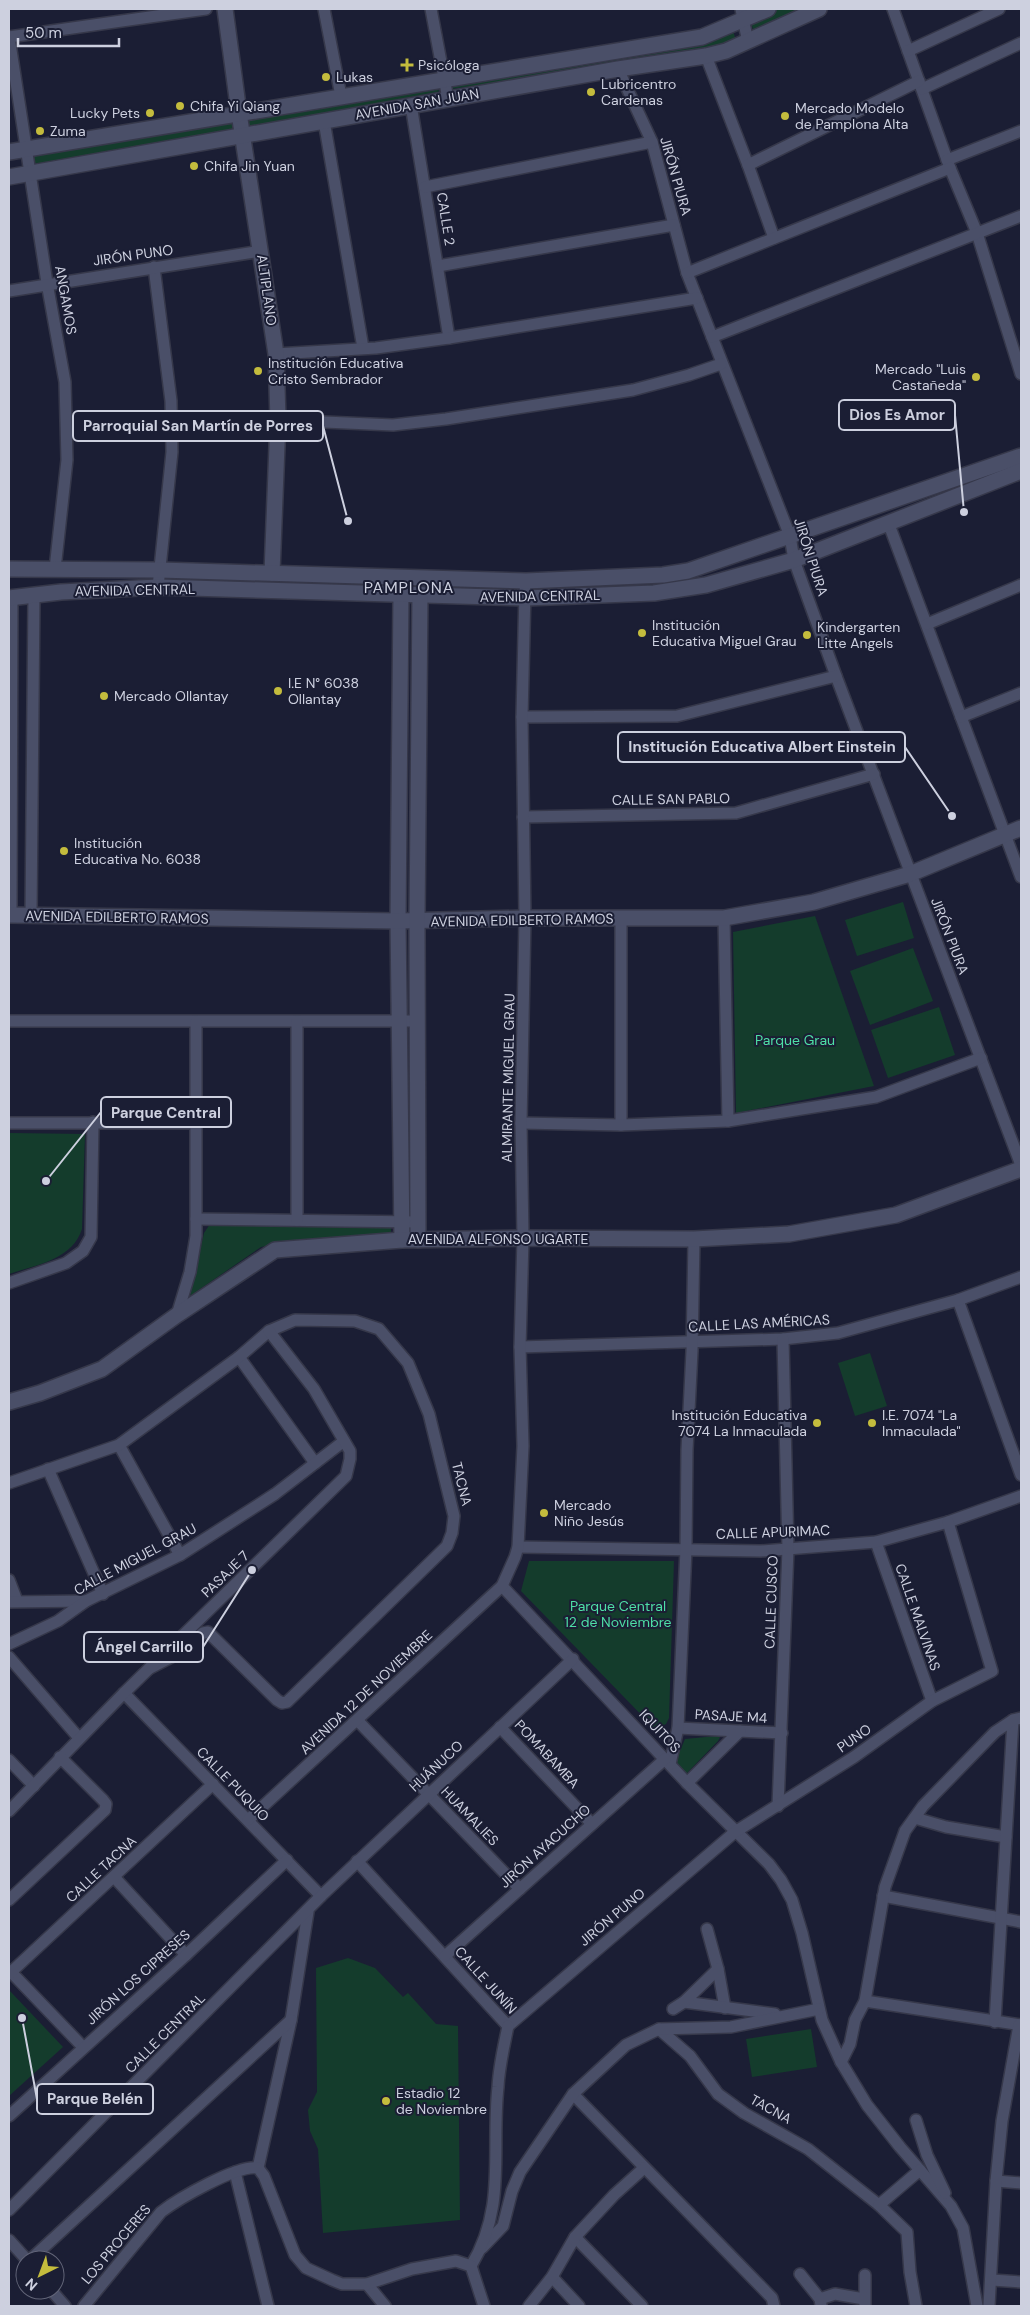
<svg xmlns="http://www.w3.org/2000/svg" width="1030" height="2315" font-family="'DM Sans',sans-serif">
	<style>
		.green { fill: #143c2c }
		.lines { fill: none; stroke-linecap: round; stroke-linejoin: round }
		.street-casing { stroke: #36384a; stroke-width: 14 }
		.secondary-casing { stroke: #36384a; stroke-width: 18 }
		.street { stroke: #4a4f68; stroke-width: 11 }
		.secondary { stroke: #4a4f68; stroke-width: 15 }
		.poi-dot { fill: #c4bc3d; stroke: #1b1e34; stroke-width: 2 }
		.labels { text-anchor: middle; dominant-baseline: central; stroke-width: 4; stroke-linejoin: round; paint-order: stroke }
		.poi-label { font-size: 14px; fill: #cdd0df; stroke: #1b1e34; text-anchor: start }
		.street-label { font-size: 14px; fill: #cdd0df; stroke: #1b1e34 }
		.park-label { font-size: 14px; fill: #4edfa6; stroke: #1b1e34 }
		.quarter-label { font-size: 16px; letter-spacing: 1px; fill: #cdd0df; stroke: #1b1e34 }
		.leader { fill: none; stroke: #cdd0df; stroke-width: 2 }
		.callout-dot { fill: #cdd0df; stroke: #1b1e34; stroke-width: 2 }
		.callout { fill: #1b1e34; stroke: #cdd0df; stroke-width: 2 }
		.callout-label { font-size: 15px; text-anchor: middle; font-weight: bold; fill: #cdd0df }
	</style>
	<rect width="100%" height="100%" fill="#1b1e34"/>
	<!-- green -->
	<g class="green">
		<polygon points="772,9 801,9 756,30 753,29 750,21"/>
		<polygon points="732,28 736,40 706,53 451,89 451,79"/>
		<polygon points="437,84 439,91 437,92 252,127 248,125 248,117"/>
		<polygon points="233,119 233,129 230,132 37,164 33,161 32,154"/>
		<polygon points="903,902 914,938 857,956 845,920"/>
		<polygon points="815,916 874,1086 736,1113 733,932"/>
		<polygon points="913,948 933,1001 870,1025 850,971"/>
		<polygon points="939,1007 955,1055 888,1078 871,1030"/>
		<path d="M9 1133 85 1134 82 1229C72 1260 36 1265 9 1274Z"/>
		<polygon points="210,1224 391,1226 391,1235 287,1242 261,1247 190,1296 204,1233"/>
		<polygon points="870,1353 887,1406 855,1416 838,1363"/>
		<polygon points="529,1561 674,1561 669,1718 666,1724 655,1729 521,1591"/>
		<polygon points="716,1736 720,1737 718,1741 686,1774 675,1763 685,1739"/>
		<polygon points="348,1958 375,1968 403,1997 408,1993 436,2024 458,2026 460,2220 323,2233 318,2149 310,2131 308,2110 317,2092 316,1968"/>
		<polygon points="9,1990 63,2047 9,2096"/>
		<polygon points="811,2029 817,2067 752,2077 746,2039"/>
	</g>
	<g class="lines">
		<defs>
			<g id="street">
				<polyline points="324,9 341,96"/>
				<polyline points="431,9 448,99"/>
				<polyline points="741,9 748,42"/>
				<polyline points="893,9 950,168 977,233 1021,374"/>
				<polyline points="9,37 47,283 65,382 67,460 55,569"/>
				<polyline points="9,37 206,9"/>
				<polyline points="908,51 999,9"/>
				<polyline points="706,56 748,165 774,238"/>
				<polyline points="618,69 652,142 687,273 790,536 794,560 836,676 1021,1165"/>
				<polyline points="922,89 1021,43"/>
				<polyline points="411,105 449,338"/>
				<polyline points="324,121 363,348"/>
				<polyline points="947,160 1021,131"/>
				<polyline points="748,165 919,81"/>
				<polyline points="425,187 652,142"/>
				<polyline points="438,266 674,225"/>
				<polyline points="154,267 171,401 172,452 158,587"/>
				<polyline points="687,273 950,168"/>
				<polyline points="9,291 261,251"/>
				<polyline points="712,337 1021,216"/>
				<polyline points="276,354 376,348 449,338 697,298"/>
				<polyline points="278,420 393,425 446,419 633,390 689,375 721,364"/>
				<polyline points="888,522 1021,877"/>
				<polyline points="927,624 1021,585"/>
				<polyline points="522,717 677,716 836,676"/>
				<polyline points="961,717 1021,693"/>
				<polyline points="523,817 736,813 874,774"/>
				<polyline points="11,915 12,598"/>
				<polyline points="31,916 34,595"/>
				<polyline points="621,918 621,1125"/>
				<polyline points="724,918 728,1121"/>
				<polyline points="9,1021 417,1021"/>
				<polyline points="9,1123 196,1123"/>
				<polyline points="521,1123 621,1125 728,1121 876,1097 981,1058"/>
				<polyline points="196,1219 417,1222"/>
				<polyline points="297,1220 297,1022"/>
				<polyline points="9,1283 66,1263 83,1251 91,1237 93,1122"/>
				<polyline points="958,1300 1021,1475"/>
				<polyline points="177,1315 190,1272 196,1236 196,1022"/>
				<polyline points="520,1347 783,1339 838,1333 958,1300 1021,1277"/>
				<polyline points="239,1357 315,1463"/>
				<polyline points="119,1445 180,1555"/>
				<polyline points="48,1469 103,1594"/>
				<polyline points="9,1483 119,1445 239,1357 269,1331 295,1320 355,1321 379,1329 408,1363 429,1414 454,1516 452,1533 447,1546 287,1702 282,1703 277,1700 208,1632 203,1633 181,1652 150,1668"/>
				<polyline points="876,1542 932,1701"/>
				<polyline points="518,1547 761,1551 876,1542 948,1522 1021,1496"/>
				<polyline points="9,1580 17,1601"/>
				<polyline points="502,1586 687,1783 769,1864 781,1880 792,1900 802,1933 822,2020 841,2062 867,2105 900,2147 951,2206 963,2228 977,2306"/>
				<polyline points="9,1602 86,1601"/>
				<polyline points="9,1644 58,1621 86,1601 180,1555 275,1494 344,1441"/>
				<polyline points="9,1657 79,1738"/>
				<polyline points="124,1693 321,1896"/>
				<polyline points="358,1721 520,1889"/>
				<polyline points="500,1727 592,1824"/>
				<polyline points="678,1728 782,1733"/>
				<polyline points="9,1760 34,1786"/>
				<polyline points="670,1764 678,1728 686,1549 687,1450 692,1351 694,1239"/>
				<polyline points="687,1783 740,1731"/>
				<polyline points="778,1806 788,1549 783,1339"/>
				<polyline points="9,1811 124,1693 346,1476 350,1459 350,1451 314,1389 269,1331"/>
				<polyline points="915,1818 946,1827 1006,1837"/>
				<polyline points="248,1820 502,1586 515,1557 518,1547 523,1446 520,1347 523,1238 521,1123 525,918 522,717 525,590"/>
				<polyline points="357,1861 508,2026"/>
				<polyline points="114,1877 186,1955"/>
				<polyline points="883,1896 1021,1922"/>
				<polyline points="9,1900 105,1810 106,1804 103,1800 60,1757"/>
				<polyline points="707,1929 718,1969 725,2008"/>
				<polyline points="445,1956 665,1759"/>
				<polyline points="11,1972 83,2047"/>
				<polyline points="9,1974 213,1784"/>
				<polyline points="865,2001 1021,2025"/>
				<polyline points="684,2002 775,2014"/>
				<polyline points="673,2009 684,2002 718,1969"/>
				<polyline points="995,2022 1013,1720"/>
				<polyline points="508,2026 735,1832 854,1757 932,1701 992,1671 948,1522"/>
				<polyline points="659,2029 690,2056 718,2094 744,2113 808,2149 879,2205 907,2232 910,2272 916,2306"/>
				<polyline points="841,2062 850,2044 855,2020 865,2001 885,1887 905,1831 923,1806 995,1732 1013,1720 1021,1718"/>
				<polyline points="573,2094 772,2298 774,2306"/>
				<polyline points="9,2116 186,1955 287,1860"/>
				<polyline points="916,2120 927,2155 945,2193"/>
				<polyline points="258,2168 291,2020 308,1912"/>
				<polyline points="235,2172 268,2306"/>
				<polyline points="996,2181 1021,2183"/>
				<polyline points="879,2205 920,2170"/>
				<polyline points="9,2210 321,1896 573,1659"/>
				<polyline points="575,2237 642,2306"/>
				<polyline points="9,2240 27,2260"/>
				<polyline points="482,2248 503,2226 512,2191 520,2172 573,2094 626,2045 659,2029 731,2027 819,2009"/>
				<polyline points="30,2260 291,2020"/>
				<path d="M471 2266C507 2207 491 2150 498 2087 499 2066 504 2046 508 2026"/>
				<polyline points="800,2274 820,2299 821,2305"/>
				<polyline points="552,2277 579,2306"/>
				<polyline points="992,2280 1021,2282"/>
				<polyline points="367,2284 385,2306"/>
				<polyline points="51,2290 65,2306"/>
				<polyline points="820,2299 835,2294 864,2299"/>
				<polyline points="865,2305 865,2275"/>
				<path d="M84 2306 161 2212C178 2199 238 2164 258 2168L264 2176 295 2255 306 2268 332 2280 342 2284H367L412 2269 456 2261 471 2266 484 2306"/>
				<polyline points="529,2306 552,2277 575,2237 614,2195 644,2168"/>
				<polyline points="989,2306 996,2181 1002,2121 1019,2025"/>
			</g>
			<g id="secondary">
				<polyline points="225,9 239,113 276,354 278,420 272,573"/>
				<polyline points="9,152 702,37 768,9"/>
				<polyline points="9,177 618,69 706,56 726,51 819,9"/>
				<polyline points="9,569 160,570 526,581 663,575 688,571 1021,456"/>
				<polyline points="401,594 398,921 402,1240"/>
				<polyline points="9,598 61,592 158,587 525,598 654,593 706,585 794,560 1021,471"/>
				<polyline points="9,915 398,921 525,918 724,918 814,902 910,874 1021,828"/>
				<polyline points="418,1240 417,921 420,594"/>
				<polyline points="9,1402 40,1393 102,1369 177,1315 275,1250 402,1240 523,1238 694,1239 789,1234 896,1215 1021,1169"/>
			</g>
		</defs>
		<!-- street casing -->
		<use href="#street" class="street-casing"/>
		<!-- secondary casing -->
		<use href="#secondary" class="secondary-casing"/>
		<!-- street -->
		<use href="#street" class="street"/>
		<!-- secondary -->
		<use href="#secondary" class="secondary"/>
	</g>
	<!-- markers -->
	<g class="poi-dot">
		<path d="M404.5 57.5h5v5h5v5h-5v5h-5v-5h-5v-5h5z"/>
		<circle cx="326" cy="77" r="5"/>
		<circle cx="591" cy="92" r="5"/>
		<circle cx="180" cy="106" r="5"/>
		<circle cx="150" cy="113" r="5"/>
		<circle cx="785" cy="116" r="5"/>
		<circle cx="40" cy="131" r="5"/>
		<circle cx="194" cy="166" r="5"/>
		<circle cx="258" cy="371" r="5"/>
		<circle cx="976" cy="377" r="5"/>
		<circle cx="642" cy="633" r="5"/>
		<circle cx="807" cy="635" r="5"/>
		<circle cx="278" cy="691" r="5"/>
		<circle cx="104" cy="696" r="5"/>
		<circle cx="64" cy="851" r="5"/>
		<circle cx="817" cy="1423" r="5"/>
		<circle cx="872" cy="1423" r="5"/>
		<circle cx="544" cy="1513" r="5"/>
		<circle cx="386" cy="2101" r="5"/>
	</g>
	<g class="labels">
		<!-- poi labels -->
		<g class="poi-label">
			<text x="418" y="65">Psicóloga</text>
			<text x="336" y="77">Lukas</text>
			<text x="601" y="84">Lubricentro<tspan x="601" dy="16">Cardenas</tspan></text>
			<text x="190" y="106">Chifa Yi Qiang</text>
			<text x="795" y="108">Mercado Modelo<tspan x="795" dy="16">de Pamplona Alta</tspan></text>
			<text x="140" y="113" text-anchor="end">Lucky Pets</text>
			<text x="50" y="131">Zuma</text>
			<text x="204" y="166">Chifa Jin Yuan</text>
			<text x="268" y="363">Institución Educativa<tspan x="268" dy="16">Cristo Sembrador</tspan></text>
			<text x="966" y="369" text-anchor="end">Mercado "Luis<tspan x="966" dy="16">Castañeda"</tspan></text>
			<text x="652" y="625">Institución<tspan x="652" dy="16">Educativa Miguel Grau</tspan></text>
			<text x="817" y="627">Kindergarten<tspan x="817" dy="16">Litte Angels</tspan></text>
			<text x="288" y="683">I.E N° 6038<tspan x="288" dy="16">Ollantay</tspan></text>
			<text x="114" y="696">Mercado Ollantay</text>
			<text x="74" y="843">Institución<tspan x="74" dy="16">Educativa No. 6038</tspan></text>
			<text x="807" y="1415" text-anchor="end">Institución Educativa<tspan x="807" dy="16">7074 La Inmaculada</tspan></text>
			<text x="882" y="1415">I.E. 7074 "La<tspan x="882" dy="16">Inmaculada"</tspan></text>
			<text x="554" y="1505">Mercado<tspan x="554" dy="16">Niño Jesús</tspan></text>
			<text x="396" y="2093">Estadio 12<tspan x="396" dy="16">de Noviembre</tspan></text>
		</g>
		<!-- street labels -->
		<g class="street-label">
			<text transform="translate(417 104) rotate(-10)">AVENIDA SAN JUAN</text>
			<text transform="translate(676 176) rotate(74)">JIRÓN PIURA</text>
			<text transform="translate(446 219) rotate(81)">CALLE 2</text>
			<text transform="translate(133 255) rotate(-8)">JIRÓN PUNO</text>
			<text transform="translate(267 290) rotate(82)">ALTIPLANO</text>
			<text transform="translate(66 300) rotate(80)">ANGAMOS</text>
			<text transform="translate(811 557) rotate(72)">JIRÓN PIURA</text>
			<text transform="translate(135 590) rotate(-1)">AVENIDA CENTRAL</text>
			<text transform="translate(540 596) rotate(-1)">AVENIDA CENTRAL</text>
			<text transform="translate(671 799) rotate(-1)">CALLE SAN PABLO</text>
			<text transform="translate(117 917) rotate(1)">AVENIDA EDILBERTO RAMOS</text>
			<text transform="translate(522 920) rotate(-1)">AVENIDA EDILBERTO RAMOS</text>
			<text transform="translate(950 936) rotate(69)">JIRÓN PIURA</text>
			<text transform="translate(508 1078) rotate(-89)">ALMIRANTE MIGUEL GRAU</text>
			<text x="498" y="1239">AVENIDA ALFONSO UGARTE</text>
			<text transform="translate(759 1323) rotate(-3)">CALLE LAS AMÉRICAS</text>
			<text transform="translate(462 1484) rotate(76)">TACNA</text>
			<text transform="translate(773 1532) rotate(-2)">CALLE APURIMAC</text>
			<text transform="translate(135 1559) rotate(-28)">CALLE MIGUEL GRAU</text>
			<text transform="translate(225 1574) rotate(-44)">PASAJE 7</text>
			<text transform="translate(771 1602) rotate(-88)">CALLE CUSCO</text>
			<text transform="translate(918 1617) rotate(71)">CALLE MALVINAS</text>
			<text transform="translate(366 1692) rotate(-43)">AVENIDA 12 DE NOVIEMBRE</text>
			<text transform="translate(731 1716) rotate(3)">PASAJE M4</text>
			<text transform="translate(660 1731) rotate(47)">IQUITOS</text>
			<text transform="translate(854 1738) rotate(-35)">PUNO</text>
			<text transform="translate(547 1754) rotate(47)">POMABAMBA</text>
			<text transform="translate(436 1766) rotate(-43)">HUÁNUCO</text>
			<text transform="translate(233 1784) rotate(46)">CALLE PUQUIO</text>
			<text transform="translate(470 1816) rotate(46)">HUAMALIES</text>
			<text transform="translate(545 1846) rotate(-42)">JIRÓN AYACUCHO</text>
			<text transform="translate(101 1869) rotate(-43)">CALLE TACNA</text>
			<text transform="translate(612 1917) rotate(-40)">JIRÓN PUNO</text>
			<text transform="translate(138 1977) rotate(-42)">JIRÓN LOS CIPRESES</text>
			<text transform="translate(486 1980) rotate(48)">CALLE JUNÍN</text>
			<text transform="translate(165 2033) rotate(-45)">CALLE CENTRAL</text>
			<text transform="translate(771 2109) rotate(29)">TACNA</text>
			<text transform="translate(116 2244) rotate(-50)">LOS PROCERES</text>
		</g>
		<!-- park labels -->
		<g class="park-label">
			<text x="795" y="1040">Parque Grau</text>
			<text x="618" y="1606">Parque Central<tspan x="618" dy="16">12 de Noviembre</tspan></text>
		</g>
		<!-- quarter labels -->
		<g class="quarter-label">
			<text x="409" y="587">PAMPLONA</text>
		</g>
	</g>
	<!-- callouts -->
	<path class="leader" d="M964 512L955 415M348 521L323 426M952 816L905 747M46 1181L101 1112M252 1570L203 1647M22 2018L37 2099"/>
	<g class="callout-dot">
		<circle cx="964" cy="512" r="5"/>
		<circle cx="348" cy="521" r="5"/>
		<circle cx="952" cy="816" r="5"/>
		<circle cx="46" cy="1181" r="5"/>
		<circle cx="252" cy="1570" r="5"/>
		<circle cx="22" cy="2018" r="5"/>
	</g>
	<g class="callout">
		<rect x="839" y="400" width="116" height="30" rx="5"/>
		<rect x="73" y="411" width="250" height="30" rx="5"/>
		<rect x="618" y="732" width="287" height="30" rx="5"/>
		<rect x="101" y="1097" width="130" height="30" rx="5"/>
		<rect x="84" y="1632" width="119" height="30" rx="5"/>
		<rect x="37" y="2084" width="116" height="30" rx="5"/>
	</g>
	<g class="callout-label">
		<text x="897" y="420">Dios Es Amor</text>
		<text x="198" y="431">Parroquial San Martín de Porres</text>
		<text x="762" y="752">Institución Educativa Albert Einstein</text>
		<text x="166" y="1118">Parque Central</text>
		<text x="144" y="1652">Ángel Carrillo</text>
		<text x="95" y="2104">Parque Belén</text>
	</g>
	<!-- border -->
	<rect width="1030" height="2315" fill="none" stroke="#cdd0df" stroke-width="20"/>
	<!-- north arrow -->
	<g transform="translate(40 2275) rotate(222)"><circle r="24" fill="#1b1e34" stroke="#626578"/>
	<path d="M0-4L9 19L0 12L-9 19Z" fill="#c4bc3d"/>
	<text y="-8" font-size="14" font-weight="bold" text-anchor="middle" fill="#cdd0df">N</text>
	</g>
	<!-- scale -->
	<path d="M18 38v8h101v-8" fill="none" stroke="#cdd0df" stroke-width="2.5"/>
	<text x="25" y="38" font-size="15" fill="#cdd0df" stroke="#1b1e34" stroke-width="4" paint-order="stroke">50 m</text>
</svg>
